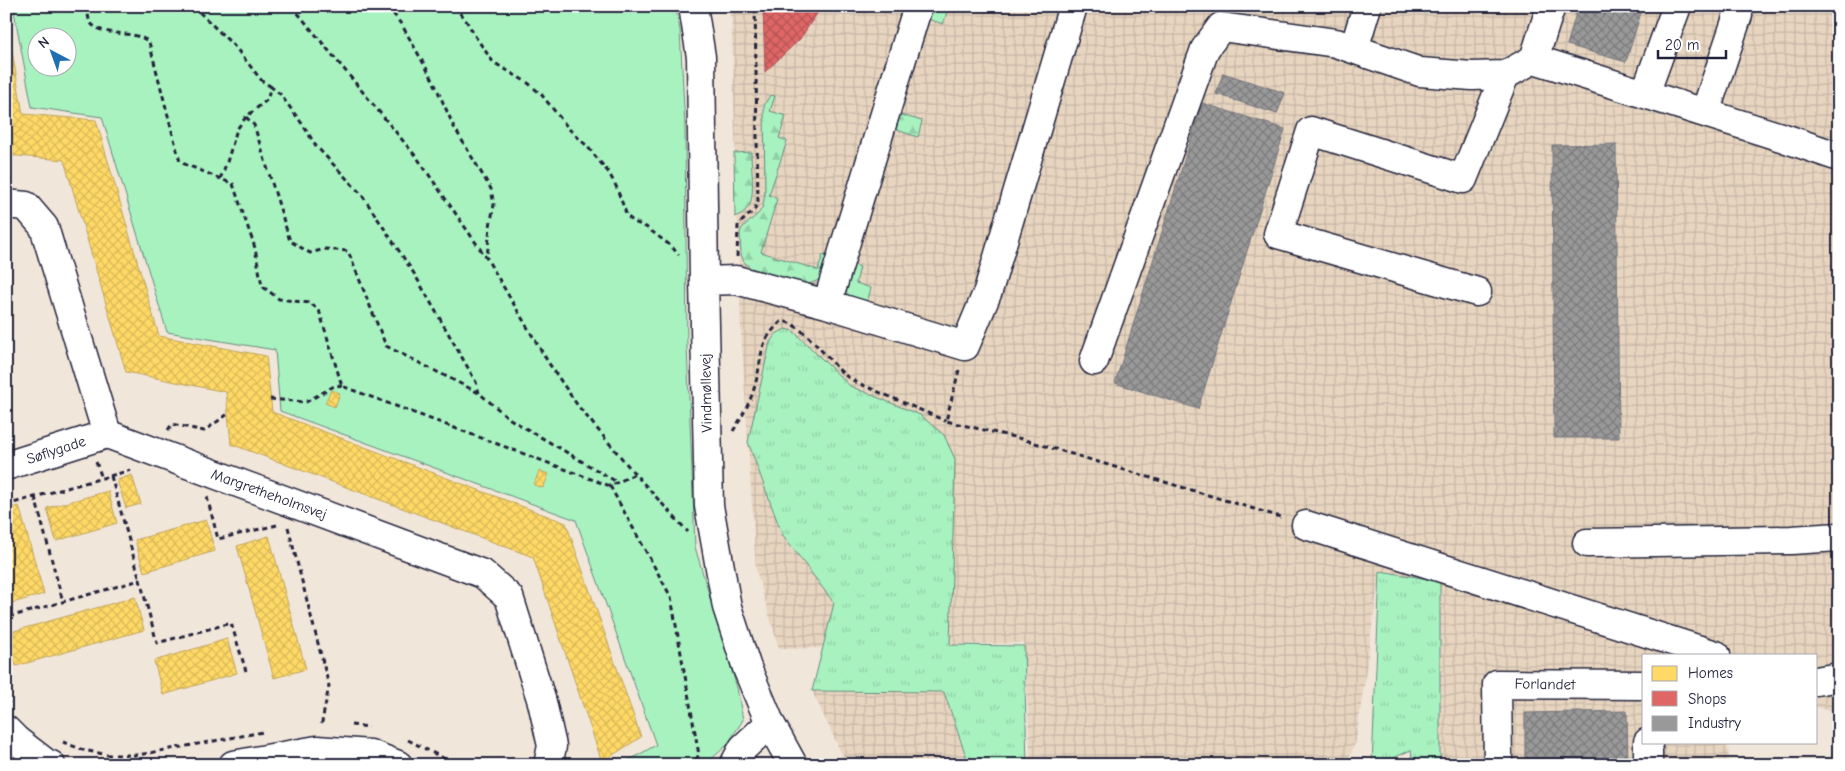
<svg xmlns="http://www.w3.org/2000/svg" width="1845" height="771" viewBox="0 0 1845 771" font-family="'Comic Neue',sans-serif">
  <defs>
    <pattern id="industrial-grid" width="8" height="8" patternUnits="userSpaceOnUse" patternTransform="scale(1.25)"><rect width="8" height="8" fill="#e7d5c0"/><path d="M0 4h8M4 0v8" fill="none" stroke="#c6b7a6"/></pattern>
    <pattern id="grass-tufts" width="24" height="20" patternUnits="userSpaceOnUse" patternTransform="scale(1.25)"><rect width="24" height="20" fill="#a8f2c0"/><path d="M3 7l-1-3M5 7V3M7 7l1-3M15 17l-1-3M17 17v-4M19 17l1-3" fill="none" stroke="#90cfa6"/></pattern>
    <pattern id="forest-firs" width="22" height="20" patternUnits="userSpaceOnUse" patternTransform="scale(1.25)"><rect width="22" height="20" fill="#a8f2c0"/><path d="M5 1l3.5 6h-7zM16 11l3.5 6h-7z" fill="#90cfa6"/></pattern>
    <pattern id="homes-cross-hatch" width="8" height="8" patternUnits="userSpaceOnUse" patternTransform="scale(1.25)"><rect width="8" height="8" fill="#ffd966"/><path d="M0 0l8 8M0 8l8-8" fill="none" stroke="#daba59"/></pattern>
    <pattern id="shops-cross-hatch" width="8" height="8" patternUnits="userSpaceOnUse" patternTransform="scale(1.25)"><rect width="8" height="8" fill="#e06666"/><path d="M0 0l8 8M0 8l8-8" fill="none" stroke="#b55455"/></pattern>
    <pattern id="industry-cross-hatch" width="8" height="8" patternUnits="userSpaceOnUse" patternTransform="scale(1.25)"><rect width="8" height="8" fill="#999"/><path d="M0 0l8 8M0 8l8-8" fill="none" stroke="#7c7c7e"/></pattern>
  </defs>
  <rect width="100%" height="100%" fill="#f1e6da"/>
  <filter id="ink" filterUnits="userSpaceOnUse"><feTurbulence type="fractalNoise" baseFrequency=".02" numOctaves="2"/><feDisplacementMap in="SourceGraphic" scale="10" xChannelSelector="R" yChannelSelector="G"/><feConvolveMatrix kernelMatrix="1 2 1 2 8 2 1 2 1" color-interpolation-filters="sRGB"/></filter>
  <g filter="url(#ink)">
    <path fill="url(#industrial-grid)" d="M731 6H1839V638L1836 712 1816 707V655H1644V742H1728L1729 765H1440V581L1380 571 1356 741 1346 765H1031L1024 643 779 649 756 570 741 330Z
      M812 691 944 692 969 765H847Z"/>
    <path fill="url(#grass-tufts)" stroke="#658a7e" d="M785 329 793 331 850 386 920 415 944 435 955 459 950 645 1024 646 1027 765H969L944 692 812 691 834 603 782 534 748 442 770 342 776 334Z
      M1380 571 1440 581V765H1413L1411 750 1378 765H1372Z"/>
    <path fill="url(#forest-firs)" stroke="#658a7e" d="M932 6H949L943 24 928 19Z
      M770 95 775 96 770 111 786 116 779 138 787 141 769 195 777 199 761 252 818 270 823 255 831 257C824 272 824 281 807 284L751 268 744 262 741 254 740 233 742 228 759 213 763 206 765 192 764 106Z
      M898 114 922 121 918 137 894 129Z
      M751 152C751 166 755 191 750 204 747 211 741 214 735 217L734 153Z
      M852 264 860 267 856 283 871 288 867 303C837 294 845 290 852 264Z"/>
    <path fill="#a8f2c0" stroke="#658a7e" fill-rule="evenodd" d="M13 6H675L680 30 685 127 687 346 695 547 737 688 743 720 727 745 705 765H621L656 745 576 520 280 411 275 350 167 332 102 117 32 107ZM38 38H68V68H38Z"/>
    <path fill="url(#homes-cross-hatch)" stroke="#bda259" d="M6 17 23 114 96 120 159 336 266 356 272 412 566 523 641 737 602 762 533 557 231 444 226 392 126 372 64 160 6 155Z
      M331 390 340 393 335 407 325 403Z
      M539 471 549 474 543 488 534 485Z
      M132 475 141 504 126 508 117 480Z
      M108 491 117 523 56 541 47 508Z
      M19 506 44 594 12 603 6 584V509Z
      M206 520 215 551 144 572 135 540Z
      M269 536 306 669 274 678 237 546Z
      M135 597 144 630 16 666 7 633Z
      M227 639 237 673 163 695 154 661Z"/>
    <path fill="url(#shops-cross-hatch)" stroke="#a75259" d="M763 6H822L800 39 765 72Z"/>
    <path fill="url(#industry-cross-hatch)" stroke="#75757d" d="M1578 6H1643L1626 62 1567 45Z
      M1223 73 1285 93 1277 114 1216 94Z
      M1202 103 1285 129 1198 409 1115 383Z
      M1616 144 1619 438H1554L1552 145Z
      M1627 711 1628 765H1525V713Z"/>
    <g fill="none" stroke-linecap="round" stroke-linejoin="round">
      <g stroke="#22223b" stroke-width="31">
        <path id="minor" d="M693 6 701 57 704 281 709 506 727 607 747 668 770 723 793 765
          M1354 49 1367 6
          M1534 59 1551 6
          M1645 94 1677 6
          M1705 113 1738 15 1736 6
          M6 204 26 206 44 227 107 434
          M704 281 736 280 827 304 965 346 988 291 1073 6
          M1477 292 1278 234 1311 131 1463 179 1505 75
          M827 304 918 6
          M1094 361 1205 49 1221 27 1336 43 1420 72 1472 76 1505 75 1534 59 1784 138 1839 157
          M107 434 483 574 509 597 542 702 552 746 548 765
          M6 466 107 434
          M1306 525 1716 655
          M1587 543 1791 540 1839 537
          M1816 681 1839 677
          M6 730 16 740 46 763 51 765
          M1648 742V765
          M233 765 317 750 370 754 398 765
          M734 765 743 748 770 723
          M1498 765 1497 684 1644 685"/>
      </g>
      <path stroke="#22223b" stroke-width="3" stroke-dasharray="5 4" stroke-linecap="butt" d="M86 6C88 11 88 18 90 22 101 38 134 29 149 42L180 162 233 184 255 248 262 286 279 299 310 303 319 310 342 386 610 486 635 474
        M193 6 236 48 262 81 270 86 268 99 246 117 254 125 290 241 310 253 325 249 348 251 386 346 479 393 510 419 617 482
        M292 6 418 159 487 259 548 362 578 406 635 474 688 532
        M388 6 403 27 433 80 454 127 491 189 494 205 490 226 487 258
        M454 6 467 22 475 36 493 62 528 83 541 94 569 129 587 146 609 173 616 186 627 216 634 222 646 227 671 246 679 255
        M270 86 280 94 303 125 316 146 362 195 415 275 476 382 479 393
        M220 179 227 162 237 129 246 117
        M737 257 738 225 755 209 758 201 755 6
        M959 370 946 421 1022 439 1284 518
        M270 399 306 402 336 385 342 386
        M168 430 172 424 204 431 228 414
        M733 431C742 417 751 401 755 385 764 355 756 344 782 321 803 323 828 361 845 375 849 378 854 381 858 383L946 421
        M96 462 102 478
        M111 476 140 580
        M610 486 671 597 699 755 692 765
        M35 497 63 602
        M207 497 218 539 277 525
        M6 505 131 470
        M288 527 329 686 321 727
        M9 617 140 580 157 643 231 623 246 671
        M6 700 11 705
        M351 725 369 727
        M408 740 445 759 451 765
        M63 742 83 750 109 755H138L263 732"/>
      <use href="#minor" stroke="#fff" stroke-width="28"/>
    </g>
  </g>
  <g text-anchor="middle" stroke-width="5" stroke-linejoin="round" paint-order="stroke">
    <g font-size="15" fill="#22223b" stroke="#fff">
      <text transform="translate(706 393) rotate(-91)" y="5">Vindmøllevej</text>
      <text transform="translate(56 450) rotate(-18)" y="5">Søflygade</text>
      <text transform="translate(269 494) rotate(20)" y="5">Margretheholmsvej</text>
      <text transform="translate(1545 684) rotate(1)" y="5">Forlandet</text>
    </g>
  </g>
  <rect width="1845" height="771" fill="none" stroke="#fff" stroke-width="25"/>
  <rect x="12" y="12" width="1820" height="746" fill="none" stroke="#22223b" stroke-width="2" filter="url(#ink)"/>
  <rect x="1642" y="654" width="175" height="90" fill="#ffffff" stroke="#a7a7b1"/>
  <rect x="1652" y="666" width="25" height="15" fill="#ffd966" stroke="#a7a7b1"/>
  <text x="1688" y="678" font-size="15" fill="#22223b">Homes</text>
  <rect x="1652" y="691" width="25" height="15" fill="#e06666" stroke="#a7a7b1"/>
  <text x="1688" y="704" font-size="15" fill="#22223b">Shops</text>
  <rect x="1652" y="716" width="25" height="15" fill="#999999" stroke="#a7a7b1"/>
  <text x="1688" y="728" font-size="15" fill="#22223b">Industry</text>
  <g transform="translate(52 52) rotate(319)"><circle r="24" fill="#ffffff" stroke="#a7a7b1"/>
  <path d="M0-4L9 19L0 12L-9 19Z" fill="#1f6fb2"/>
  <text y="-8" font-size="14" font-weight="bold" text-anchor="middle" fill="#22223b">N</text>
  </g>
  <path d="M1658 50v8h68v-8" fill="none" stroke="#22223b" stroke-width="2.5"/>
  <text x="1665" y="50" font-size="15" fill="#22223b" stroke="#ffffff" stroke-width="4" paint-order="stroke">20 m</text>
</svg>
